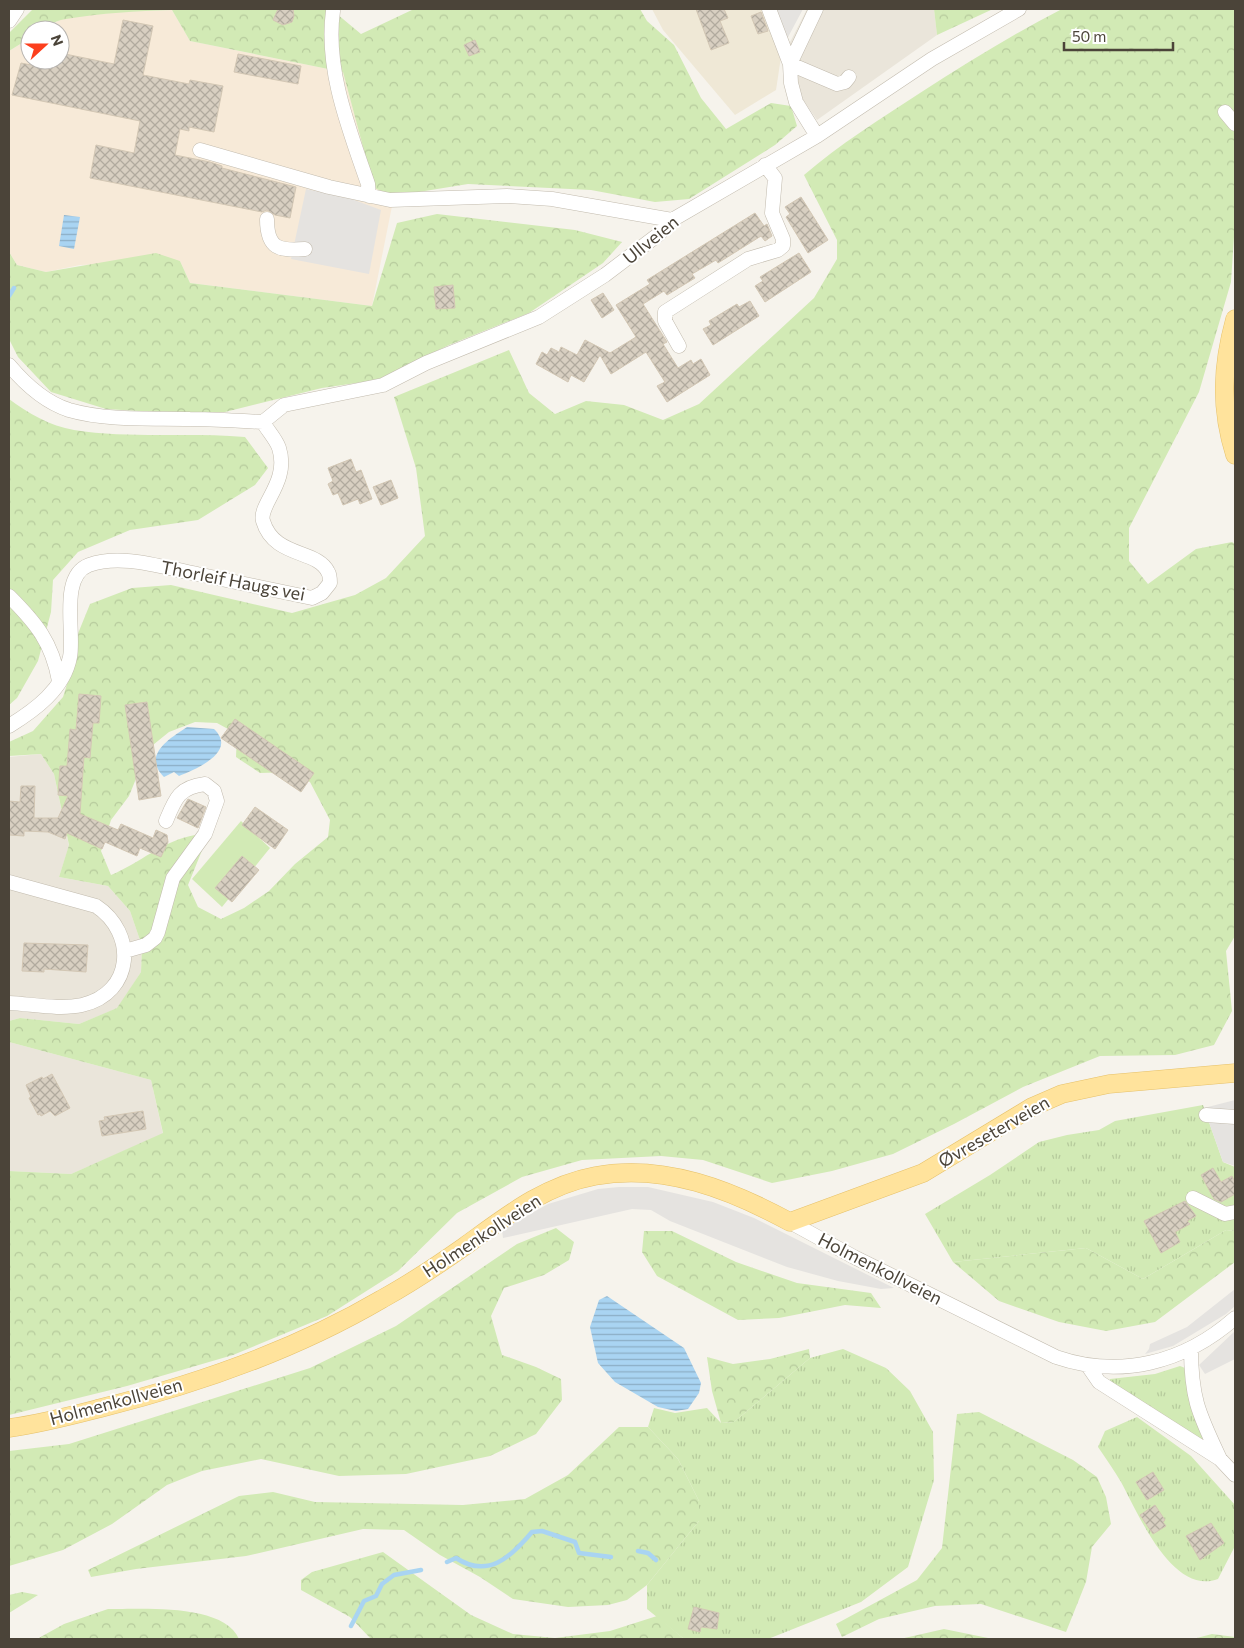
<svg xmlns="http://www.w3.org/2000/svg" width="1244" height="1648" viewBox="0 0 1244 1648" font-family="Commissioner,sans-serif">
  <defs>
    <pattern id="grass-tufts" width="24" height="20" patternUnits="userSpaceOnUse" patternTransform="scale(1.25)"><rect width="24" height="20" fill="#d2eab5"/><path d="M3 7l-1-3M5 7V3M7 7l1-3M15 17l-1-3M17 17v-4M19 17l1-3" fill="none" stroke="#b6ca9c"/></pattern>
    <pattern id="forest-crowns" width="20" height="18" patternUnits="userSpaceOnUse" patternTransform="scale(1.25)"><rect width="20" height="18" fill="#d2eab5"/><path d="M2 6a3 3 0 1 1 6 0M12 15a3 3 0 1 1 6 0" fill="none" stroke="#b6ca9c"/></pattern>
    <pattern id="water-rules" width="6" height="5" patternUnits="userSpaceOnUse" patternTransform="scale(1.25)"><rect width="6" height="5" fill="#a9d4f2"/><path d="M0 2.5h6" fill="none" stroke="#8caec5"/></pattern>
    <pattern id="building-cross-hatch" width="8" height="8" patternUnits="userSpaceOnUse" patternTransform="scale(1.25)"><rect width="8" height="8" fill="#d8cfc1"/><path d="M0 0l8 8M0 8l8-8" fill="none" stroke="#b1aa9e"/></pattern>
  </defs>
  <rect width="100%" height="100%" fill="#f6f3ec"/>
  <path fill="#eae5da" d="M807 9H934L937 35 817 120 802 98 783 56Z
    M41 754 54 774 69 846 59 877 108 886 130 911 142 946 141 972 118 1008 79 1024 20 1018 9 1021V757Z
    M9 1042 151 1080 163 1134 71 1174 9 1171Z"/>
  <path fill="#f7ead8" d="M172 10 190 41 343 72 374 187 394 196 372 306 190 283 180 261 80 265 46 272 17 265 9 252V51L30 38V60H60V30H44L61 19 105 12Z"/>
  <path fill="#efe8d6" d="M652 9H762L781 57 776 90 735 115 663 30Z"/>
  <path fill="url(#grass-tufts)" d="M1203 1105 1223 1162 1235 1167V1231L1226 1230 1143 1279 1086 1248 953 1262 925 1214 990 1175 1039 1142 1067 1135 1099 1130 1115 1121Z
    M843 1349 886 1368 910 1391 933 1432 934 1480 908 1567 861 1602 768 1639H684L647 1609V1585L699 1521V1501L678 1459 648 1427 654 1408 675 1413 707 1408 721 1423 734 1422 810 1358Z
    M1180 1366 1185 1368 1205 1437 1204 1444 1109 1382 1110 1379 1155 1374Z
    M1137 1417 1191 1456 1235 1505V1546L1218 1579C1172 1596 1138 1513 1121 1482 1114 1470 1106 1459 1098 1447L1105 1431Z"/>
  <path fill="url(#forest-crowns)" fill-rule="evenodd" d="M33 9H331L361 34 414 9H640L647 21 674 45 701 98 726 129 771 103 791 106 797 126 775 145 689 199 655 202 591 190 468 184 394 196 374 188 343 72 190 41 172 10C136 11 102 13 66 19 51 21 49 30 30 30V38L9 51V33Z
    M934 9H993L937 35Z
    M1062 9H1235V222L1231 282 1199 392 1129 528V561L1148 584 1196 549 1232 542 1235 544V936L1226 951 1232 1011 1214 1045 1175 1055 1100 1056 1023 1087 954 1124 893 1154 832 1171 772 1183 703 1160 661 1156 582 1160 522 1177 457 1213 398 1271 327 1316 233 1355 127 1386 9 1415V1171L71 1174 163 1133 151 1080 9 1042V1021L20 1018 79 1024 117 1008 141 972 142 946 130 911 108 886 59 877 69 845 54 774 41 754 9 756V742L33 731 63 697 74 662 77 636 90 604 132 588 171 585 292 613 355 595 386 578 425 536 416 468 394 397 509 350 529 393 555 414 586 401 624 405 663 420 699 404 814 298 837 259V240L804 175C840 144 880 119 920 93 967 63 1013 34 1062 9ZM195 722 217 723 237 734 236 757 260 773 293 772 310 782 330 820 328 837 295 864 269 891 244 908 221 919 198 907 188 885 205 843 195 835C164 840 140 863 111 875L101 851 111 820 129 796 148 749 169 732Z
    M437 214 575 230 622 242 603 263 529 313 449 345 377 380 322 388 225 412 172 413 106 409 51 392 18 357 9 339V252L17 265 46 272 156 253 180 261 190 283 372 306 397 223Z
    M9 399C28 413 50 426 74 430 130 439 188 432 245 437L268 468 255 485 198 520 130 530 78 552 53 580 51 612 38 661 17 698 9 705Z
    M556 1228 574 1242 569 1260 544 1275 504 1288 491 1316 502 1355 536 1367 561 1379 562 1400 536 1434 490 1456 406 1474 339 1476 261 1459 202 1471 167 1485 112 1524 63 1550 9 1566V1451L69 1444 310 1368 396 1326 517 1244Z
    M1226 1230 1235 1231V1262L1155 1322 1106 1331 1059 1322 999 1301 953 1262 1086 1248 1143 1279Z
    M644 1231H672L736 1262 797 1283 871 1293 881 1308 845 1305 779 1318 738 1320 657 1276 642 1252Z
    M809 1349 810 1358 734 1422 721 1423 712 1391 707 1357 733 1364 770 1359Z
    M979 1412 1073 1460 1097 1477 1106 1497 1111 1524 1092 1547 1086 1582 1066 1632 981 1604 935 1606 879 1619 842 1637 836 1624 917 1580 942 1548 957 1414Z
    M619 1427H648L678 1459 699 1501V1521L647 1585 627 1600 608 1605 568 1607 513 1599 480 1577 440 1555 404 1530 363 1529 246 1556 136 1569 91 1577 88 1570 239 1496 273 1492 315 1502 463 1505 525 1499 568 1475Z
    M383 1552 471 1615 513 1634 555 1638 610 1631 657 1616 684 1639H371L350 1617 301 1590V1580L312 1572Z
    M22 1592 38 1595 9 1613V1595Z
    M108 1609C142 1609 224 1603 239 1639H37L64 1624Z
    M944 1629 993 1639H900Z
    M1212 1634 1235 1637V1639H1193Z"/>
  <path fill="#d2eab5" d="M241 821 270 848 222 907 192 879Z"/>
  <path fill="#e5e3e0" d="M776 9H803L787 39Z
    M306 189 349 198 381 210 369 274 291 259Z
    M1235 1100V1166L1223 1162 1204 1108Z
    M619 1187H648L713 1202 754 1218 894 1288 881 1289 838 1281 787 1267 670 1221 651 1210 632 1209 503 1238 502 1230 548 1204 598 1189Z
    M1235 1289V1306L1226 1314 1173 1346 1145 1354 1149 1349 1150 1344 1187 1327Z
    M1235 1331V1359L1205 1374 1199 1365Z"/>
  <path fill="url(#water-rules)" d="M64 215 80 217 74 249 59 246Z
    M187 727 214 729C238 752 196 769 179 776L174 772 164 777C142 755 169 739 187 727Z
    M607 1296 684 1348 701 1383 699 1393 688 1409 676 1411 658 1407 615 1382 598 1363 590 1327 599 1300Z"/>
  <g fill="none" stroke-linecap="round" stroke-linejoin="round">
    <path stroke="#a9d4f2" stroke-width="4.5" d="M9 296 14 288
      M638 1551 648 1553 656 1560
      M447 1562 456 1558C488 1579 511 1557 532 1532L542 1531 575 1542 579 1553 611 1557
      M351 1626 364 1601 376 1596 382 1584 394 1575 421 1570"/>
  </g>
  <path fill="url(#building-cross-hatch)" stroke="#d3c7b4" d="M278 9H293L294 16 292 22 283 25 273 20Z
    M696 9H724L728 18 720 21 729 43 711 50Z
    M761 12 768 31 758 34 751 16Z
    M123 20 153 26 143 75 189 84 190 80 223 86 214 132 189 127V131L180 129 175 155 210 162 222 166V168L296 187 290 218 275 215 267 210 262 212 90 178 96 145 134 153 140 121 12 95 21 63 42 67 44 60H60V54H65L114 64Z
    M475 40 480 52 469 56 464 45Z
    M238 54 301 66 298 84 234 72Z
    M801 197 828 240 808 253 786 217 790 214 785 207Z
    M755 213 764 226 767 224 772 236 765 241 761 236 718 263 716 260 692 274 695 278 667 295 664 291 643 304 667 342 663 344 678 368 691 360 693 364 701 359 710 375 667 402 657 386 665 382 646 352 611 374 600 355 584 382 571 375 568 382 536 364 542 352 547 355 551 348 559 352 561 347 577 355 585 340 610 353 636 337 616 305 650 284 647 280Z
    M799 253 811 272 765 302 755 286 763 281 760 277Z
    M453 285 455 308 436 309 434 287Z
    M603 293 614 310 602 318 591 300Z
    M750 301 759 316 713 345 703 329 711 325 709 321 737 304 739 307Z
    M351 459 356 472 361 470 372 499 360 504 358 499 343 505 338 493 333 495 328 484 333 481 328 468Z
    M391 480 398 498 381 505 373 487Z
    M79 694 101 696 99 723H93L90 758 84 757 80 814 118 830 121 824 153 838 156 830 167 835 168 842 161 857 140 848 137 856 105 842 102 849 67 833 65 839 48 832 24 831V836L9 835V801L20 802 21 786H35L34 818H58L68 796 58 795 60 766H67L70 729 76 730Z
    M147 702 161 796 139 800 125 705Z
    M235 719 314 773 301 792 221 738Z
    M188 799 206 807 198 828 177 818Z
    M255 807 288 830 275 849 242 825Z
    M242 856 259 870 232 902 215 888Z
    M24 943 88 945 86 972 44 969V972L22 971Z
    M52 1074 70 1108 55 1116 50 1111 41 1116 40 1114 38 1115 29 1098 31 1097 26 1085 42 1077 43 1079Z
    M143 1111 146 1129 102 1136 99 1121 105 1120 104 1117Z
    M1213 1168 1221 1182 1232 1176 1235 1182V1194L1221 1202 1214 1199 1201 1175Z
    M1185 1201 1196 1216 1187 1221 1190 1224 1175 1232 1180 1242 1161 1253 1144 1221Z
    M1153 1472 1164 1490 1147 1500 1136 1482Z
    M1155 1505 1165 1520 1163 1522 1166 1526 1153 1534 1140 1515Z
    M1211 1523 1224 1543 1200 1560 1186 1536Z
    M694 1607 719 1613 717 1629 701 1627 700 1632 688 1629Z"/>
  <g fill="none" stroke-linecap="round" stroke-linejoin="round">
    <g stroke="#c2bbae" stroke-width="15">
      <path id="minor" d="M769 9 790 64 791 83 796 102 817 136
        M333 11C325 69 349 129 368 184L369 196
        M9 21 17 9
        M790 64 837 84 845 82 849 77
        M790 64 816 9
        M1225 112 1235 124
        M200 150 329 187 390 200 507 196 552 199 672 220
        M267 219C267 249 279 251 305 249
        M679 346 665 321V312L748 259 778 250 783 246V239L772 213 775 178 765 165
        M9 365C25 384 44 402 69 410 107 421 151 418 190 419 215 419 239 421 263 422 267 430 276 439 279 448 290 482 258 505 263 521 274 558 317 549 328 572 330 575 330 580 330 583L322 593 312 598C274 590 235 582 197 574 164 568 122 553 89 565 59 576 75 633 70 657 64 689 35 710 9 726
        M263 422 284 405 383 385 426 363 539 317 605 275 659 234 672 220 817 136 932 59 1019 9
        M9 596C36 623 52 642 59 681
        M9 882 96 906C137 933 134 993 82 1005 59 1010 32 1004 9 1003
        M125 951 146 945 155 938 158 932 173 878 205 834 217 801 214 791 205 784C179 787 175 799 166 821
        M1206 1115 1235 1117
        M1193 1198 1225 1214 1235 1212
        M790 1222 854 1257 1056 1357C1120 1379 1184 1363 1235 1318
        M1191 1348C1191 1399 1199 1414 1220 1459
        M1088 1366 1099 1382 1220 1459 1235 1475"/>
    </g>
    <g stroke="#e6c16a" stroke-width="19">
      <path id="major" d="M1235 319C1222 366 1220 408 1235 455
        M9 1428C40 1424 70 1416 101 1408 198 1384 295 1350 382 1299 411 1283 438 1265 465 1246 505 1217 545 1185 595 1176 664 1163 731 1190 790 1222L923 1173 1032 1107 1062 1094 1109 1084 1235 1073"/>
    </g>
    <use href="#minor" stroke="#fff" stroke-width="14"/>
    <use href="#major" stroke="#ffe39c" stroke-width="18"/>
  </g>
  <g text-anchor="middle" stroke-width="4" stroke-linejoin="round" paint-order="stroke">
    <g font-size="18" fill="#4b4439" stroke="#fff">
      <text transform="translate(651 240) rotate(-39)" y="6">Ullveien</text>
      <text transform="translate(233 581) rotate(11)" y="6">Thorleif Haugs vei</text>
      <text transform="translate(994 1132) rotate(-30)" y="6">Øvreseterveien</text>
      <text transform="translate(482 1236) rotate(-33)" y="6">Holmenkollveien</text>
      <text transform="translate(880 1269) rotate(27)" y="6">Holmenkollveien</text>
      <text transform="translate(116 1402) rotate(-15)" y="6">Holmenkollveien</text>
    </g>
  </g>
  <rect width="1244" height="1648" fill="none" stroke="#4b4439" stroke-width="20"/>
  <g transform="translate(45 45) rotate(69)"><circle r="24" fill="#ffffff" stroke="#b7b4b0"/>
  <path d="M0-4L9 19L0 12L-9 19Z" fill="#fc3f1d"/>
  <text y="-8" font-size="14" font-weight="bold" text-anchor="middle" fill="#4b4439">N</text>
  </g>
  <path d="M1064 42v8h109v-8" fill="none" stroke="#4b4439" stroke-width="2.5"/>
  <text x="1072" y="42" font-size="15" fill="#4b4439" stroke="#ffffff" stroke-width="4" paint-order="stroke">50 m</text>
</svg>
